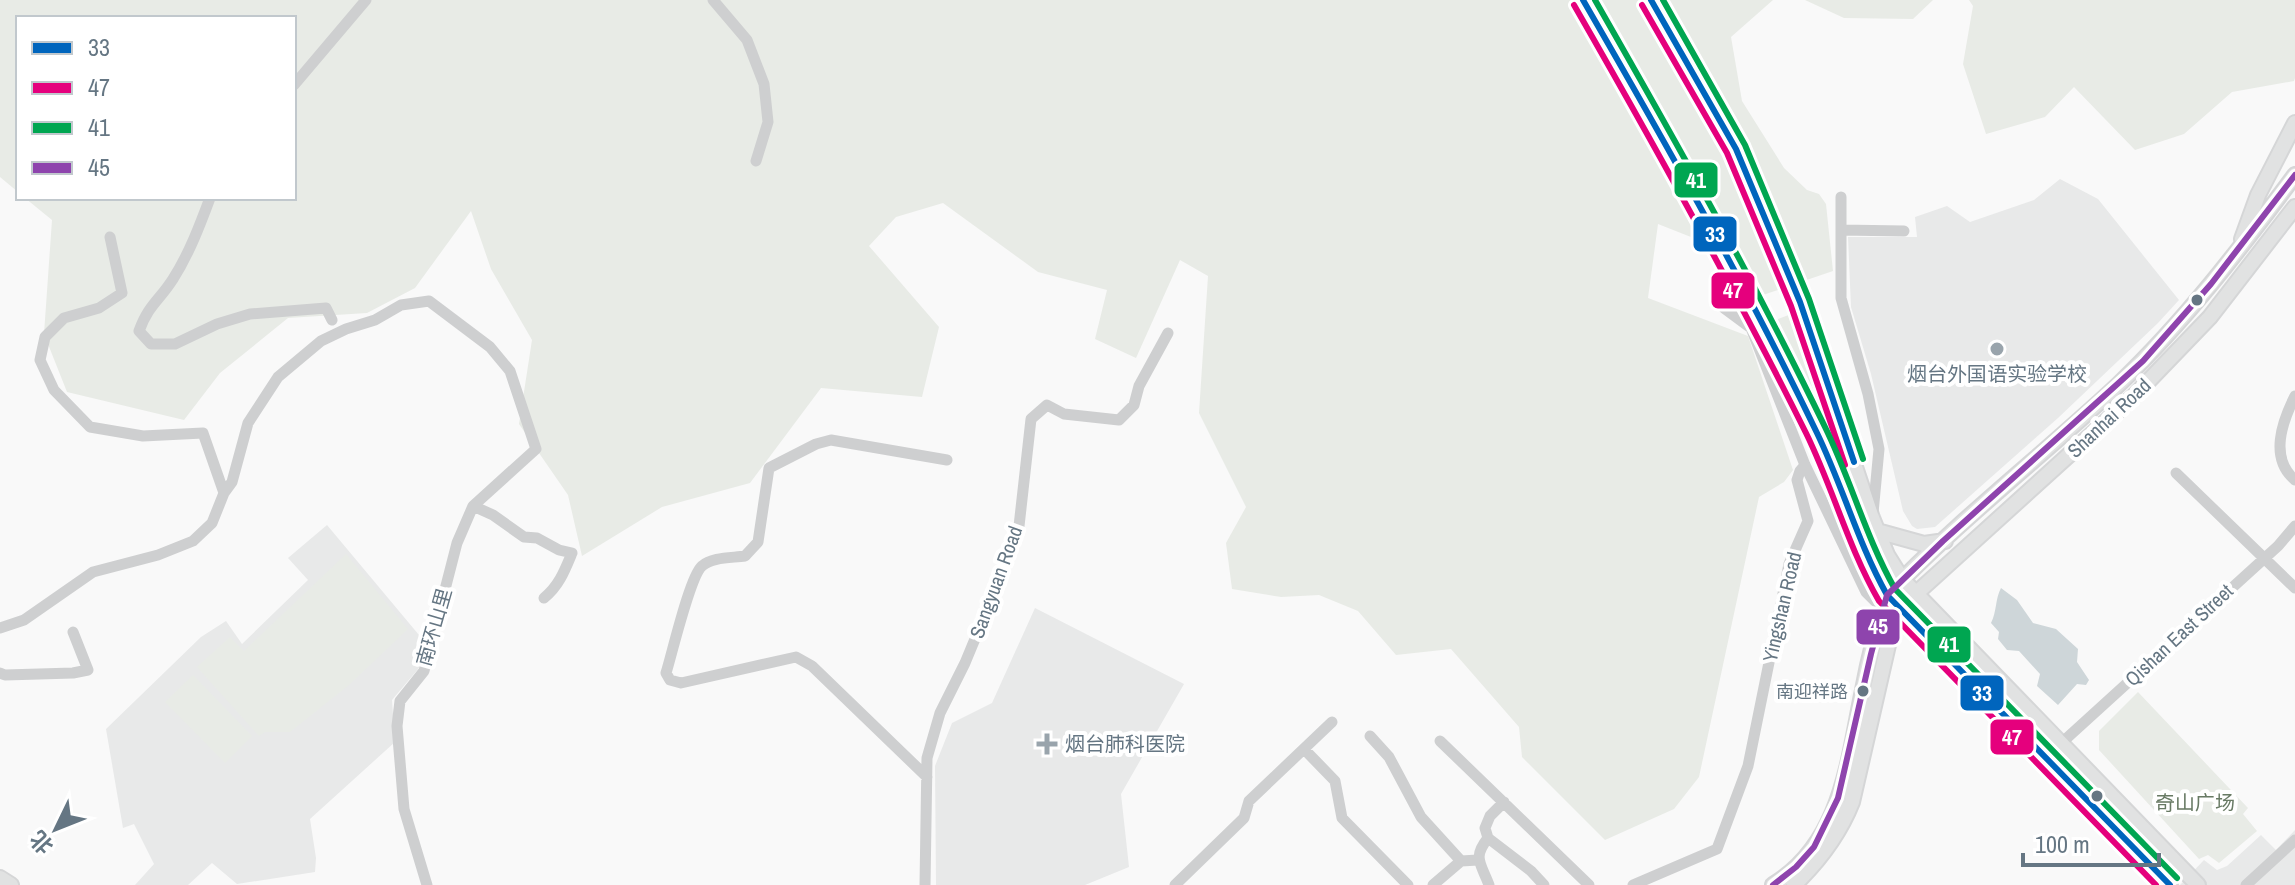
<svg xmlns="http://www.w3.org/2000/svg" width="2295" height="885" viewBox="0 0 2295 885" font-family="'Archivo Narrow','Noto Sans SC',sans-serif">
  <rect width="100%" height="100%" fill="#f9f9f9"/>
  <path fill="#e8e9e9" d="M2060 179 2098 199 2179 300 2158 323 2058 418 1935 527 1917 529 1912 526 1903 511 1871 374 1851 307 1848 237H1917L1915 217 1947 206 1970 222 2034 200Z
    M327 525 424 641 419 668 392 700 395 742 310 819 316 858 315 872 237 884 212 863 188 885H135L154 864 134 824 123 828 106 729 201 637 226 621 242 644 308 580 288 558Z
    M1035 608 1184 684 1121 794 1129 867 1085 885H936L935 766 952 723 992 703Z
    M2295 830V885H2180L2204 860 2217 870 2227 866 2261 835 2276 850Z"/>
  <path fill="#e8ebe6" d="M0 0H1773L1731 37 1742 101 1784 168 1807 190 1819 194 1826 204 1833 271 1757 297 1734 254 1658 224 1648 298 1748 336 1793 470 1784 482 1759 497 1699 777 1674 809 1605 840 1522 757 1519 727 1451 649 1396 655 1358 611 1319 595 1281 597 1232 589 1226 543 1246 507 1199 413 1208 276 1180 260 1136 358 1095 339 1107 290 1038 272 943 203 896 217 869 246 939 327 922 397 821 388 750 483 662 507 582 556 568 495 519 424 532 340 491 269 471 211 415 288 367 313 288 318 220 373 184 420 67 392 44 334 52 220 25 198H294V18H18V192L0 177Z
    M1805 0H1933L1913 19 1844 18Z
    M1969 0H2295V78L2294 81 2232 92 2184 134 2135 150 2074 87 2045 117 1986 134 1963 64 1973 6Z
    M1794 313 1825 415 1822 419 1773 321Z
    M346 554 408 629 349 685 290 732H265L259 736 197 667 230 637 244 651Z
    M193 675 252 736 225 763 165 702Z
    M2138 692 2248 808 2243 814 2257 831 2219 863 2208 855 2199 859 2099 750V731Z"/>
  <path fill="#ced6d9" d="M2001 588 2017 600 2033 623 2056 629 2078 649 2077 662 2089 680 2086 685 2077 684 2058 705 2037 686 2040 674 2019 651 2007 650 1998 639 1999 632 1991 623C1997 611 1995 599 2001 588Z"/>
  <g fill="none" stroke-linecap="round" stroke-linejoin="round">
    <path stroke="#d4d8dc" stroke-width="14" stroke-dasharray="14 7" stroke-linecap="butt" d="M1583 0 1676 161 1759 318
      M1651 0 1736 149 1800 302"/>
    <g stroke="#d5d6d7" stroke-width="18">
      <path id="major" d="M2242 239 2258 195 2295 123
        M1800 302 1872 518 1887 555 1902 579 2198 885
        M1759 318 1826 451 1871 567 1887 595 2170 885
        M1877 531 1924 544 1945 541
        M0 878 11 885
        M1773 885C1842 843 1848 761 1863 690 1869 658 1877 626 1887 595 1959 520 2042 456 2118 385 2185 321 2240 249 2295 175
        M1794 885C1819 861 1839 835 1852 802L1888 645 1900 608 2134 396 2210 317 2295 207"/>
    </g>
    <path stroke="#cecfd0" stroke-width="11" d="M713 0 747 40 764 84 768 122 756 161
      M294 85 366 0
      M1841 197V298L1868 394 1879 449 1873 513
      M210 198C200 225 189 254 173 279 159 301 149 304 139 331L151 344H175L217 324 250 314 326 308 332 320
      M1841 230 1904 231
      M110 237 122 293 99 308 64 318 45 337 40 360 54 390 90 427 143 436 203 433 224 493
      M1724 308 1751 328 1805 465 1866 592 1875 601H1881L1887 595
      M2295 396C2282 422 2269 458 2295 480
      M2176 473 2295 588
      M473 506 493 515 524 537 537 538 559 550 572 553C565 570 559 586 544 598
      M0 628 24 620 93 572 158 555 193 541 212 523 224 493 232 482 248 423 278 377 321 341 346 329 375 320 401 305 429 301 490 347 510 371 536 449 473 506 457 543 424 671 400 701 397 726 404 809 427 885
      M0 673 5 675 73 673 88 670 73 632
      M1370 736 1389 757 1421 817 1461 861 1478 860
      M1440 741 1589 885
      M1304 749 1335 781 1342 818 1408 885
      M2046 757 2278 546 2295 526
      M927 777 812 666 796 657 681 683 670 680 666 673C672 654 690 576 702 566 712 557 732 558 745 556L758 542 769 468 816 444 831 440 947 460
      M1504 802 1490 816 1485 828 1488 838 1531 871 1544 885
      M1488 838C1472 858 1481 863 1489 885
      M925 885 927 758 940 713 965 663 1018 535 1031 419 1047 405 1064 414 1119 420 1134 405 1139 386 1168 333
      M1175 885 1244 818 1249 801 1332 722
      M1433 885 1461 861
      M1633 885 1717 849 1748 766 1789 564 1808 521 1797 480 1800 471 1805 465
      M2246 885 2295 840"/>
    <use href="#major" stroke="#e1e2e2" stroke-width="14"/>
    <g stroke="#fff" stroke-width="12">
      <path id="bus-1" d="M1583 0C1665 142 1746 285 1817 433 1843 487 1858 543 1887 595L2170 885
        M1651 0 1736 149 1800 302 1854 462"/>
    </g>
    <g stroke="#fff" stroke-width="12">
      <path id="bus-2" d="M1574 5C1655 146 1734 288 1806 433 1833 488 1848 547 1879 601L2156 885
        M1642 5 1727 153 1791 306 1845 465"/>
    </g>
    <g stroke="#fff" stroke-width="12">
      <path id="bus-3" d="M1595 0C1675 140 1755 282 1825 427 1851 480 1866 538 1895 589L2177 878
        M1663 0 1745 145 1809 299 1863 459"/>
    </g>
    <g stroke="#fff" stroke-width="12">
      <path id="bus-4" d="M1773 885 1796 867 1814 847 1838 798 1871 654 1887 595 1943 541 2143 361 2211 284 2295 175"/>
    </g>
    <use href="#bus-1" stroke="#0065bd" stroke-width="6"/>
    <use href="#bus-2" stroke="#e5007d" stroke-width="6"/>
    <use href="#bus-3" stroke="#00a651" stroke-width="6"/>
    <use href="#bus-4" stroke="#8e44ad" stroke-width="6"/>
  </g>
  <g fill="#657683" stroke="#fff" stroke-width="3">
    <circle cx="2197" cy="300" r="7"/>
    <circle cx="1863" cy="691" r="7"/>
    <circle cx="2097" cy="796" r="7"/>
  </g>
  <g fill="#99a4ac" stroke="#fff" stroke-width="3">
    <circle cx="1997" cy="349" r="8"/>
    <path d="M1043 732h8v8h8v8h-8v8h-8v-8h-8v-8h8z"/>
  </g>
  <g text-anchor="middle" stroke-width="8" stroke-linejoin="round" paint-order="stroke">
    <g font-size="18" fill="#657683" stroke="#fff" text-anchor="end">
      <text x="1848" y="698">南迎祥路</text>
    </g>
    <g font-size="20" fill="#657683" stroke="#fff">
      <text x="1997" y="381">烟台外国语实验学校</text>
      <text x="1065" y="751" text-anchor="start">烟台肺科医院</text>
    </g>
    <g font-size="20" fill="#657683" stroke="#fff">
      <text transform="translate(2109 418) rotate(-43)" y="7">Shanhai Road</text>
      <text transform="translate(996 582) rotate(-70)" y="7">Sangyuan Road</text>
      <text transform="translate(1782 607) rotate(-77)" y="7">Yingshan Road</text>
      <text transform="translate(434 627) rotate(-74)" y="7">南环山里</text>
      <text transform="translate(2179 635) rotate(-43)" y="7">Qishan East Street</text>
    </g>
    <g font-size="20" fill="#687a64" stroke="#fff">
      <text x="2195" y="810">奇山广场</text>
    </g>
  </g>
  <g stroke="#fff" stroke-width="3">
    <rect x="1673" y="161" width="46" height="38" rx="8" fill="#00a651"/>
    <rect x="1692" y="215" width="46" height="38" rx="8" fill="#0065bd"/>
    <rect x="1710" y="271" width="46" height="39" rx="8" fill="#e5007d"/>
    <rect x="1855" y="608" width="46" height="38" rx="8" fill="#8e44ad"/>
    <rect x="1926" y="625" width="46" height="39" rx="8" fill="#00a651"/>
    <rect x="1959" y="674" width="46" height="38" rx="8" fill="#0065bd"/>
    <rect x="1989" y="718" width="46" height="38" rx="8" fill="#e5007d"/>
  </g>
  <g font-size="22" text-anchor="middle" font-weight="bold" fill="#fff">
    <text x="1696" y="188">41</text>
    <text x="1715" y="242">33</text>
    <text x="1733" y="298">47</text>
    <text x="1878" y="634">45</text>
    <text x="1949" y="652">41</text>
    <text x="1982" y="701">33</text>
    <text x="2012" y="745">47</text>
  </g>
  <rect x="16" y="16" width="280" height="184" fill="#ffffff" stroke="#c1c8cd" stroke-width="2"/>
  <rect x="32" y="42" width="40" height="12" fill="#0065bd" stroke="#c1c8cd" stroke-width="2"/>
  <text x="88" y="56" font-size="24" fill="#657683">33</text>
  <rect x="32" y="82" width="40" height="12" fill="#e5007d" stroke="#c1c8cd" stroke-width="2"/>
  <text x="88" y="96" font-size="24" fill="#657683">47</text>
  <rect x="32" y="122" width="40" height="12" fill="#00a651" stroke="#c1c8cd" stroke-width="2"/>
  <text x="88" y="136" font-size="24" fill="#657683">41</text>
  <rect x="32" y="162" width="40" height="12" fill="#8e44ad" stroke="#c1c8cd" stroke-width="2"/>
  <text x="88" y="176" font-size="24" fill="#657683">45</text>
  <g transform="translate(56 829) rotate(227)" stroke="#ffffff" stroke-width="6" paint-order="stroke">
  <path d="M0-6L14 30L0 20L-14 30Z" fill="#657683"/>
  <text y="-12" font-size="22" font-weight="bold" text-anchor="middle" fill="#657683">北</text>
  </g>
  <path d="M2023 853v12h136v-12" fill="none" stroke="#657683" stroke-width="4"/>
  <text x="2035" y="853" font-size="24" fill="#657683" stroke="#ffffff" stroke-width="6" paint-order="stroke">100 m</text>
</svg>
